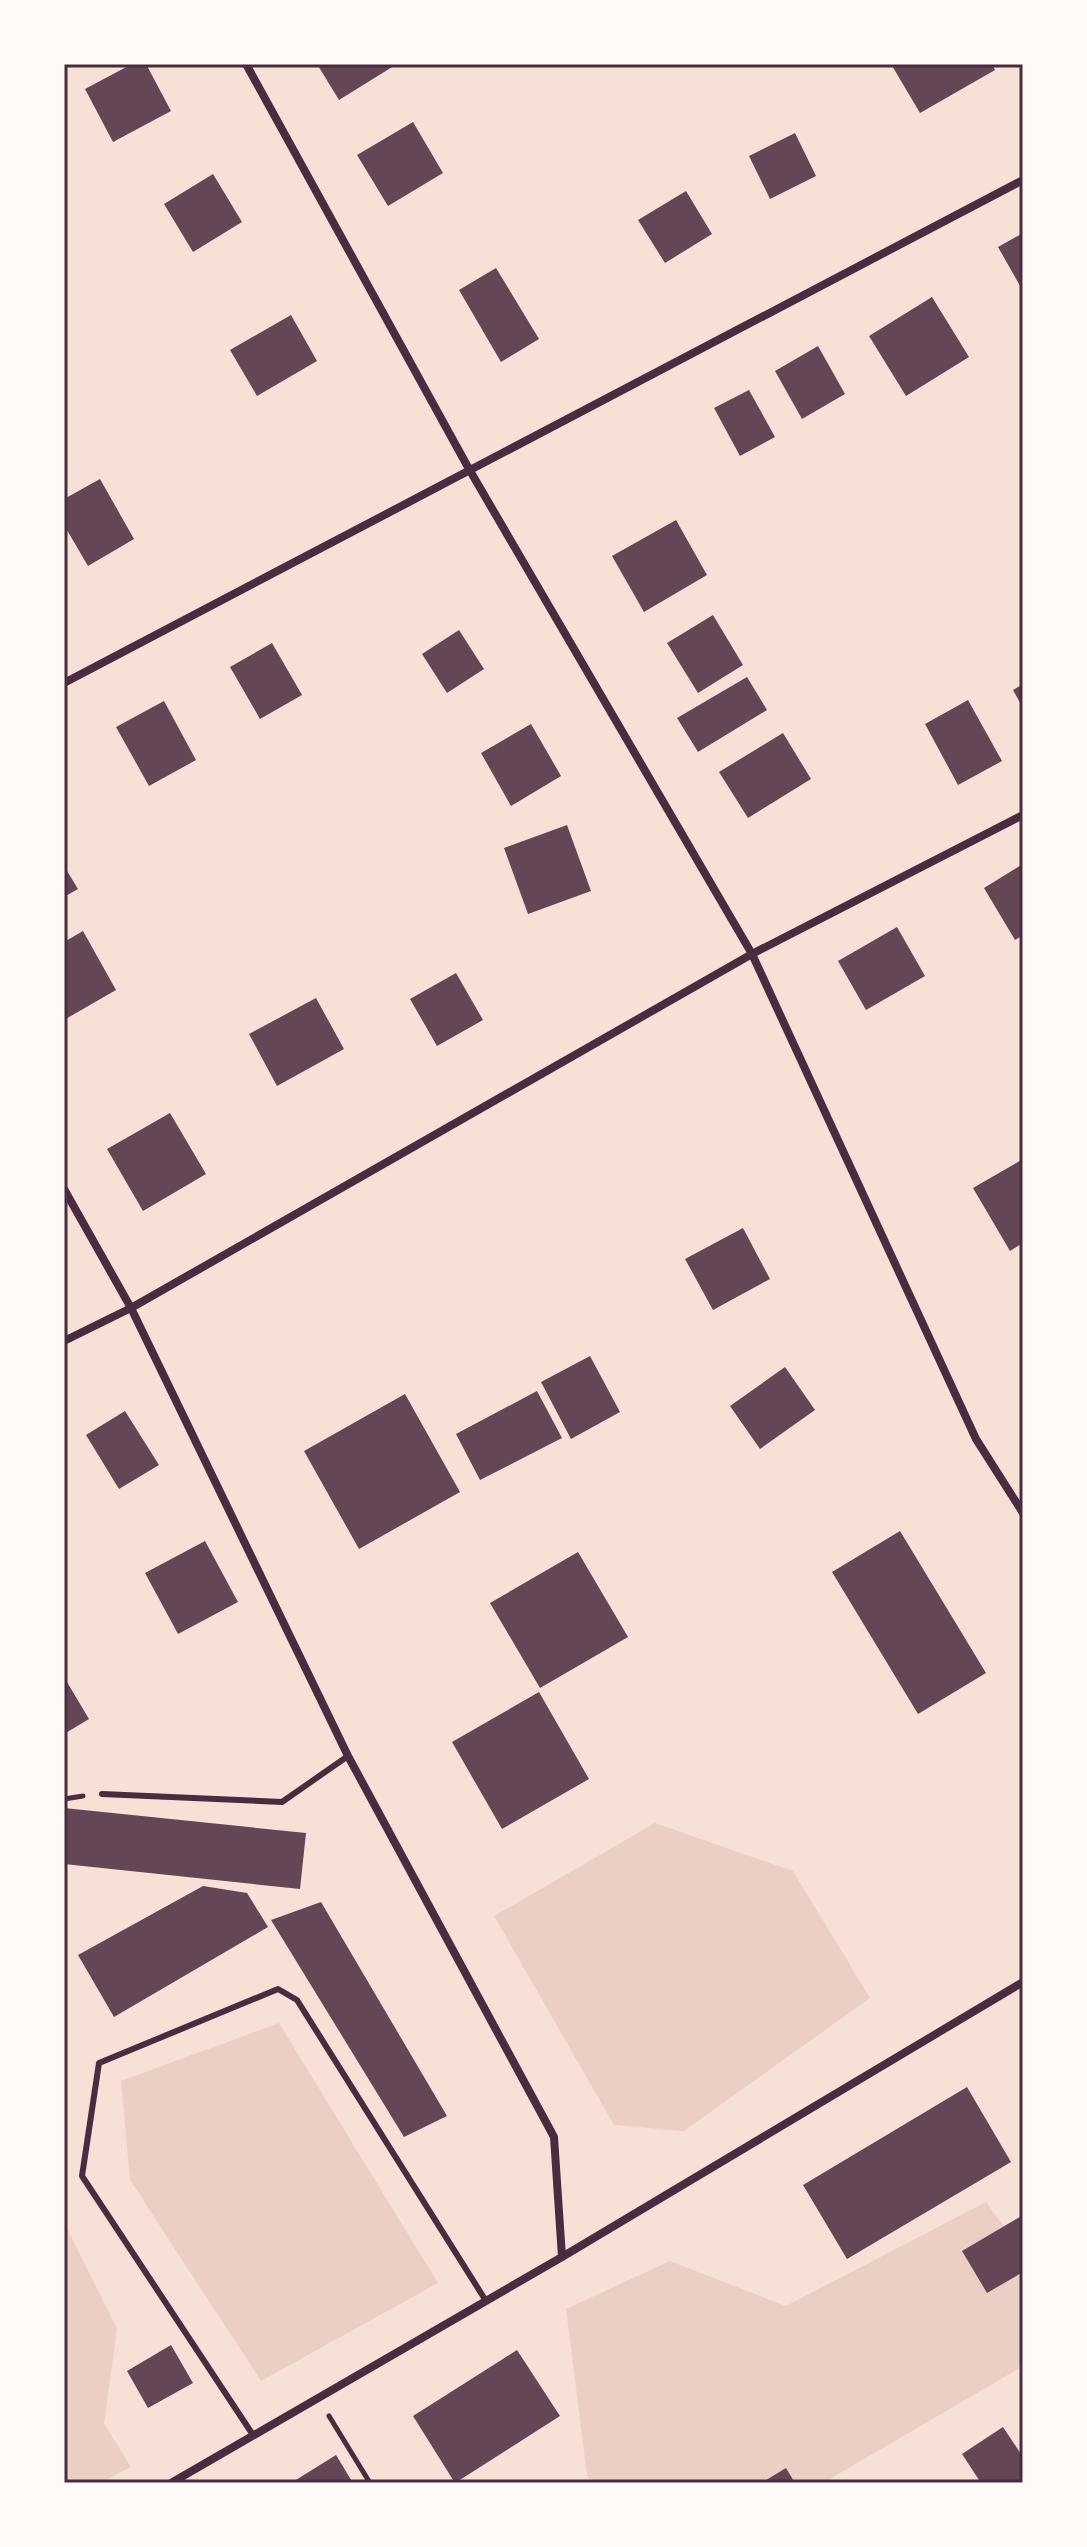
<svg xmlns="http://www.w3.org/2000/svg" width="1087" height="2547" viewBox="0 0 1087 2547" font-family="'IBM Plex Sans',sans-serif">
  <rect width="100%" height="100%" fill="#f7e1d7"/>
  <path fill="#ebcfc5" d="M655 1823 793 1871 870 1998 684 2131 614 2125 494 1916Z
    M279 2023 438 2283 261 2381 130 2180 121 2081Z
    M986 2202 1023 2253V2358L1018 2369 823 2483H591L587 2475 566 2309 670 2261 786 2306Z
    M64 2222 117 2329 104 2424 131 2467 100 2483H64Z"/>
  <path fill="#644757" d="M132 64H146L171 111 113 142 85 89Z
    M317 64H397L339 100Z
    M891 64H992L995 70 920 113Z
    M413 122 443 173 388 206 357 155Z
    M795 133 816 176 770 199 749 156Z
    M213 174 242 222 193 252 164 204Z
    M686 191 712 234 665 263 638 220Z
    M1023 233V291L998 247Z
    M496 268 539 339 501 362 459 290Z
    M932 297 969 357 906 396 869 336Z
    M291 315 317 361 257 396 230 350Z
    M818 346 845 394 802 419 775 371Z
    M749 390 775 437 740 456 714 408Z
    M100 479 134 539 88 566 64 525V499Z
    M676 520 707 575 644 612 612 556Z
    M713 615 743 665 698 693 667 643Z
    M459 630 484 669 447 693 422 654Z
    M272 643 302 695 260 719 230 667Z
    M747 677 767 710 698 752 677 718Z
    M1023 684V708L1013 690Z
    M968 700 1002 761 958 785 925 724Z
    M164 701 196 760 149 786 116 727Z
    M531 724 561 776 511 806 481 753Z
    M783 733 811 779 748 818 719 772Z
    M567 825 591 891 528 914 504 848Z
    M1023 864V935L1015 940 984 888Z
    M64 866 78 889 64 897Z
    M897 927 925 976 866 1010 838 961Z
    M83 931 116 990 64 1020V942Z
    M456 973 483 1020 437 1046 410 999Z
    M316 998 344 1049 277 1086 249 1034Z
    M170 1113 206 1174 143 1211 107 1149Z
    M1023 1159V1243L1010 1251 973 1188Z
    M743 1228 770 1279 713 1310 685 1259Z
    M590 1356 620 1412 571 1439 541 1382Z
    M785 1367 815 1410 760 1449 730 1406Z
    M537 1391 562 1438 480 1480 456 1434Z
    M405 1394 460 1492 359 1549 304 1451Z
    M125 1411 159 1465 119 1489 86 1435Z
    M900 1531 986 1673 918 1714 832 1572Z
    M205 1541 238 1602 178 1634 145 1573Z
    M578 1552 628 1637 540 1688 490 1603Z
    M64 1677 89 1719 64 1734Z
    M539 1692 589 1779 502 1829 452 1742Z
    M64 1808 306 1833 300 1889 64 1864Z
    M203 1886 247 1893 268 1927 114 2017 78 1955Z
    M321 1902 447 2116 404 2137 271 1920Z
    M967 2087 1011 2162 847 2259 803 2185Z
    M1023 2215V2272L987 2293 962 2251Z
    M171 2345 193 2383 148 2408 127 2371Z
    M517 2350 560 2416 455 2483 413 2416Z
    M1003 2427 1023 2457V2483H981L962 2454Z
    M336 2455 353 2483H291Z
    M786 2468 795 2483H761Z"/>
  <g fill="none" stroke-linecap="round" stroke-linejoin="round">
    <path stroke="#4a2c40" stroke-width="5" d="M64 1799 83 1796
      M329 2416 370 2483"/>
    <path stroke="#4a2c40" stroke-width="6" d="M102 1794 282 1802 348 1756
      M253 2435 82 2176 99 2063 278 1989 297 2000 486 2301"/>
    <path stroke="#4a2c40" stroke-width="8" d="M246 64 469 469 752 954 976 1439 1023 1513
      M64 683 1023 180
      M64 1189 131 1308 348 1756 554 2137 562 2257
      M64 1341 131 1308 752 954 1023 815
      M171 2483 562 2257 1023 1982"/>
  </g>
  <rect width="1087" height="2547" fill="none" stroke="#fffaf5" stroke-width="132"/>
  <rect x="66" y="66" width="955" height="2415" fill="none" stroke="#4a2c40" stroke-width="3"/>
</svg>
